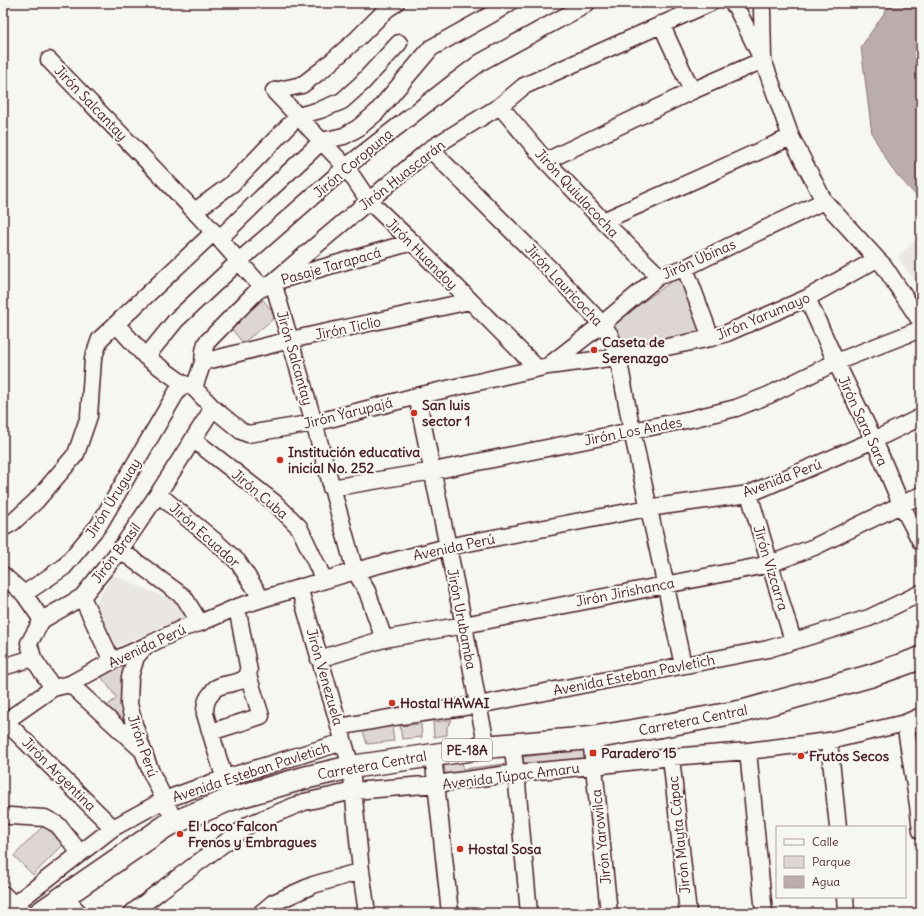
<svg xmlns="http://www.w3.org/2000/svg" width="924" height="916" viewBox="0 0 924 916" font-family="Delius,sans-serif">
  <rect width="100%" height="100%" fill="#f6f6f2"/>
  <filter id="ink" filterUnits="userSpaceOnUse"><feTurbulence type="fractalNoise" baseFrequency=".025" numOctaves="2"/><feDisplacementMap in="SourceGraphic" scale="8" xChannelSelector="R" yChannelSelector="G"/><feConvolveMatrix kernelMatrix="1 2 1 2 8 2 1 2 1" color-interpolation-filters="sRGB"/></filter>
  <g filter="url(#ink)">
    <path fill="#e9e6e3" d="M921 235V290L898 257Z
      M112 575 183 605 187 615 109 650 89 615Z"/>
    <path fill="#ddd6d5" stroke="#947a80" d="M681 275 705 334 623 351 609 326Z
      M263 300 277 316 243 343 230 327Z
      M132 661 126 735 96 714 117 698 100 675Z
      M452 720 447 727V735L434 737 433 722Z
      M421 724 422 737 402 739 400 726Z
      M392 726 394 741 367 744 363 731Z
      M584 749 585 761 525 769 523 757Z
      M462 758 463 769 504 764V770L446 778 444 765 448 761Z
      M44 825 63 845 33 875 14 856Z"/>
    <path fill="#bbadae" stroke="#8e747a" d="M891 3H921V201L892 169 872 134 861 47Z"/>
    <g fill="none" stroke-linecap="round" stroke-linejoin="round">
      <g stroke="#4a1f2b" stroke-width="19">
        <path id="minor" d="M732 3 736 7 761 57
          M761 3 762 8 763 60 791 137 824 201 877 259 884 266 921 322
          M661 24 692 91
          M49 60C98 111 148 161 196 213 219 237 240 264 263 288
          M274 91 346 167 369 201 412 242 537 368
          M274 91 302 85 323 69 357 39 387 9 396 3
          M500 106 546 161 603 221 659 276
          M430 149 556 275 602 324 610 335 618 357 632 431 683 665
          M546 161 692 91 763 60
          M195 211 233 183 298 116 320 110 342 101 361 84 399 43
          M603 221 791 137
          M220 238 262 197 322 141 344 136 358 128 376 113 431 48 492 14 509 3
          M685 268 711 338
          M807 298 836 362 874 440 901 504 921 542
          M116 324 146 357 182 383 194 388 213 408 241 431 248 434 314 423 417 396 548 366 618 357 711 338 727 333 807 298 877 259
          M146 357 176 320 238 262 346 167 453 83 481 62 580 8 587 3
          M203 362 290 340 470 301
          M548 366 602 324 659 276 685 268 752 235 824 201
          M194 388 203 362 204 351 206 343 257 291 273 282 430 149 500 106 524 86 710 3
          M417 396 464 625 478 705 487 747
          M194 440 275 503 299 527 324 580
          M331 488 433 471 691 419 736 408 769 395 836 362 921 329
          M158 494 215 541 238 562 262 599
          M749 494 793 641
          M3 528 12 523 36 501 76 454 89 416 93 359 100 339 214 232
          M120 550 184 597 200 623
          M3 575 24 594 42 620
          M299 587 351 767 361 871 367 913
          M24 594 64 567 99 525 182 383
          M82 597 112 661
          M384 639 367 591 355 571 314 423 273 282 412 242
          M145 647 136 657 130 677 129 704 134 724 143 751 151 772 175 822
          M319 659 384 639 464 625 770 564 814 547 921 495
          M3 667 33 658
          M70 684 142 750
          M53 688 33 658 29 643 42 620 82 597 120 550 158 494 213 408
          M5 721 113 828
          M3 723 53 688 70 684 112 661 146 646 183 628 200 623 237 607 262 599 355 571 447 547 648 508 749 494 874 440 921 417
          M905 723 918 805 921 831
          M339 727 394 717 478 705 768 649 869 618 921 593
          M211 732 261 716 248 675
          M591 738 609 913
          M829 741 838 827
          M512 745 516 773 529 913
          M748 751 764 913
          M433 755 450 913
          M671 757 688 913
          M227 787 205 714C205 705 206 699 212 693 212 692 215 688 216 688 225 682 247 685 249 671L237 607
          M10 816 45 818 58 825 80 853
          M3 894 14 905 26 913
          M64 897 79 913
          M845 897 846 913
          M3 913 113 828 164 800 225 778 343 742
          M132 913 160 891 250 824 304 802 354 791 436 784 516 773 594 766 671 757 748 751 829 741 905 723 921 716
          M261 913 273 903 313 885 361 871"/>
      </g>
      <g stroke="#4a1f2b" stroke-width="25">
        <path id="highway" d="M40 913 166 826 231 799 304 778 351 767 496 746 591 738 650 728 744 711 870 676 921 658"/>
      </g>
      <use href="#minor" stroke="#f6f6f2" stroke-width="16"/>
      <use href="#highway" stroke="#f6f6f2" stroke-width="22"/>
    </g>
  </g>
  <g fill="#c8321e" stroke="#f6f6f2" stroke-width="1.5">
    <circle cx="594" cy="350" r="4"/>
    <circle cx="414" cy="413" r="4"/>
    <circle cx="280" cy="460" r="4"/>
    <circle cx="392" cy="703" r="4"/>
    <rect x="589" y="749" width="8" height="8" rx="2"/>
    <circle cx="801" cy="756" r="4"/>
    <circle cx="180" cy="834" r="4"/>
    <circle cx="460" cy="849" r="4"/>
  </g>
  <g text-anchor="middle" stroke-width="4" stroke-linejoin="round" paint-order="stroke">
    <rect fill="#f6f6f2" stroke="#7e6067" stroke-width="1" x="442" y="739" width="50" height="22" rx="3"/>
    <g font-size="13" font-weight="bold" fill="#4a1f2b">
      <text x="467" y="755">PE-18A</text>
    </g>
    <g font-size="14" fill="#4a1f2b" stroke="#f6f6f2">
      <text transform="translate(91 103) rotate(46)" y="5">Jirón Salcantay</text>
      <text transform="translate(353 163) rotate(-40)" y="5">Jirón Coropuna</text>
      <text transform="translate(402 175) rotate(-38)" y="5">Jirón Huascarán</text>
      <text transform="translate(577 193) rotate(47)" y="5">Jirón Quiulacocha</text>
      <text transform="translate(422 254) rotate(45)" y="5">Jirón Huandoy</text>
      <text transform="translate(699 259) rotate(-24)" y="5">Jirón Ubinas</text>
      <text transform="translate(331 266) rotate(-16)" y="5">Pasaje Tarapacá</text>
      <text transform="translate(564 285) rotate(47)" y="5">Jirón Lauricocha</text>
      <text transform="translate(763 316) rotate(-23)" y="5">Jirón Yarumayo</text>
      <text transform="translate(348 328) rotate(-12)" y="5">Jirón Ticlio</text>
      <text transform="translate(295 358) rotate(74)" y="5">Jirón Salcantay</text>
      <text transform="translate(348 413) rotate(-14)" y="5">Jirón Yarupajá</text>
      <text transform="translate(863 421) rotate(65)" y="5">Jirón Sara Sara</text>
      <text transform="translate(633 431) rotate(-11)" y="5">Jirón Los Andes</text>
      <text transform="translate(782 478) rotate(-21)" y="5">Avenida Perú</text>
      <text transform="translate(260 494) rotate(40)" y="5">Jirón Cuba</text>
      <text transform="translate(113 498) rotate(-58)" y="5">Jirón Uruguay</text>
      <text transform="translate(205 535) rotate(42)" y="5">Jirón Ecuador</text>
      <text transform="translate(454 547) rotate(-12)" y="5">Avenida Perú</text>
      <text transform="translate(116 553) rotate(-53)" y="5">Jirón Brasil</text>
      <text transform="translate(771 568) rotate(73)" y="5">Jirón Vizcarra</text>
      <text transform="translate(625 592) rotate(-11)" y="5">Jirón Jirishanca</text>
      <text transform="translate(462 619) rotate(79)" y="5">Jirón Urubamba</text>
      <text transform="translate(147 646) rotate(-25)" y="5">Avenida Perú</text>
      <text transform="translate(634 675) rotate(-11)" y="5">Avenida Esteban Pavletich</text>
      <text transform="translate(325 677) rotate(74)" y="5">Jirón Venezuela</text>
      <text transform="translate(693 720) rotate(-11)" y="5">Carretera Central</text>
      <text transform="translate(143 746) rotate(71)" y="5">Jirón Perú</text>
      <text transform="translate(372 765) rotate(-10)" y="5">Carretera Central</text>
      <text transform="translate(251 772) rotate(-18)" y="5">Avenida Esteban Pavletich</text>
      <text transform="translate(59 774) rotate(45)" y="5">Jirón Argentina</text>
      <text transform="translate(511 776) rotate(-7)" y="5">Avenida Túpac Amaru</text>
      <text transform="translate(679 835) rotate(-96)" y="5">Jirón Mayta Cápac</text>
      <text transform="translate(601 837) rotate(-96)" y="5">Jirón Yarowilca</text>
    </g>
    <g font-size="14" font-weight="bold" fill="#4a1f2b" stroke="#f6f6f2" text-anchor="start">
      <text x="602" y="347">Caseta de<tspan x="602" dy="16">Serenazgo</tspan></text>
      <text x="422" y="410">San luis<tspan x="422" dy="16">sector 1</tspan></text>
      <text x="288" y="457">Institución educativa<tspan x="288" dy="16">inicial No. 252</tspan></text>
      <text x="400" y="708">Hostal HAWAI</text>
      <text x="601" y="758">Paradero 15</text>
      <text x="809" y="761">Frutos Secos</text>
      <text x="188" y="831">El Loco Falcon<tspan x="188" dy="16">Frenos y Embragues</tspan></text>
      <text x="468" y="854">Hostal Sosa</text>
    </g>
  </g>
  <rect width="924" height="916" fill="none" stroke="#f6f6f2" stroke-width="16"/>
  <rect x="8" y="8" width="908" height="900" fill="none" stroke="#4a1f2b" stroke-width="1.5" filter="url(#ink)"/>
  <rect x="776" y="826" width="130" height="72" fill="#f6f6f2" stroke="#b1a0a2"/>
  <rect x="784" y="839" width="20" height="6" fill="#f6f6f2" stroke="#b1a0a2"/>
  <text x="812" y="846" font-size="12" fill="#4a1f2b">Calle</text>
  <rect x="784" y="856" width="20" height="12" fill="#ddd6d5" stroke="#b1a0a2"/>
  <text x="812" y="866" font-size="12" fill="#4a1f2b">Parque</text>
  <rect x="784" y="876" width="20" height="12" fill="#bbadae" stroke="#b1a0a2"/>
  <text x="812" y="886" font-size="12" fill="#4a1f2b">Agua</text>
</svg>
